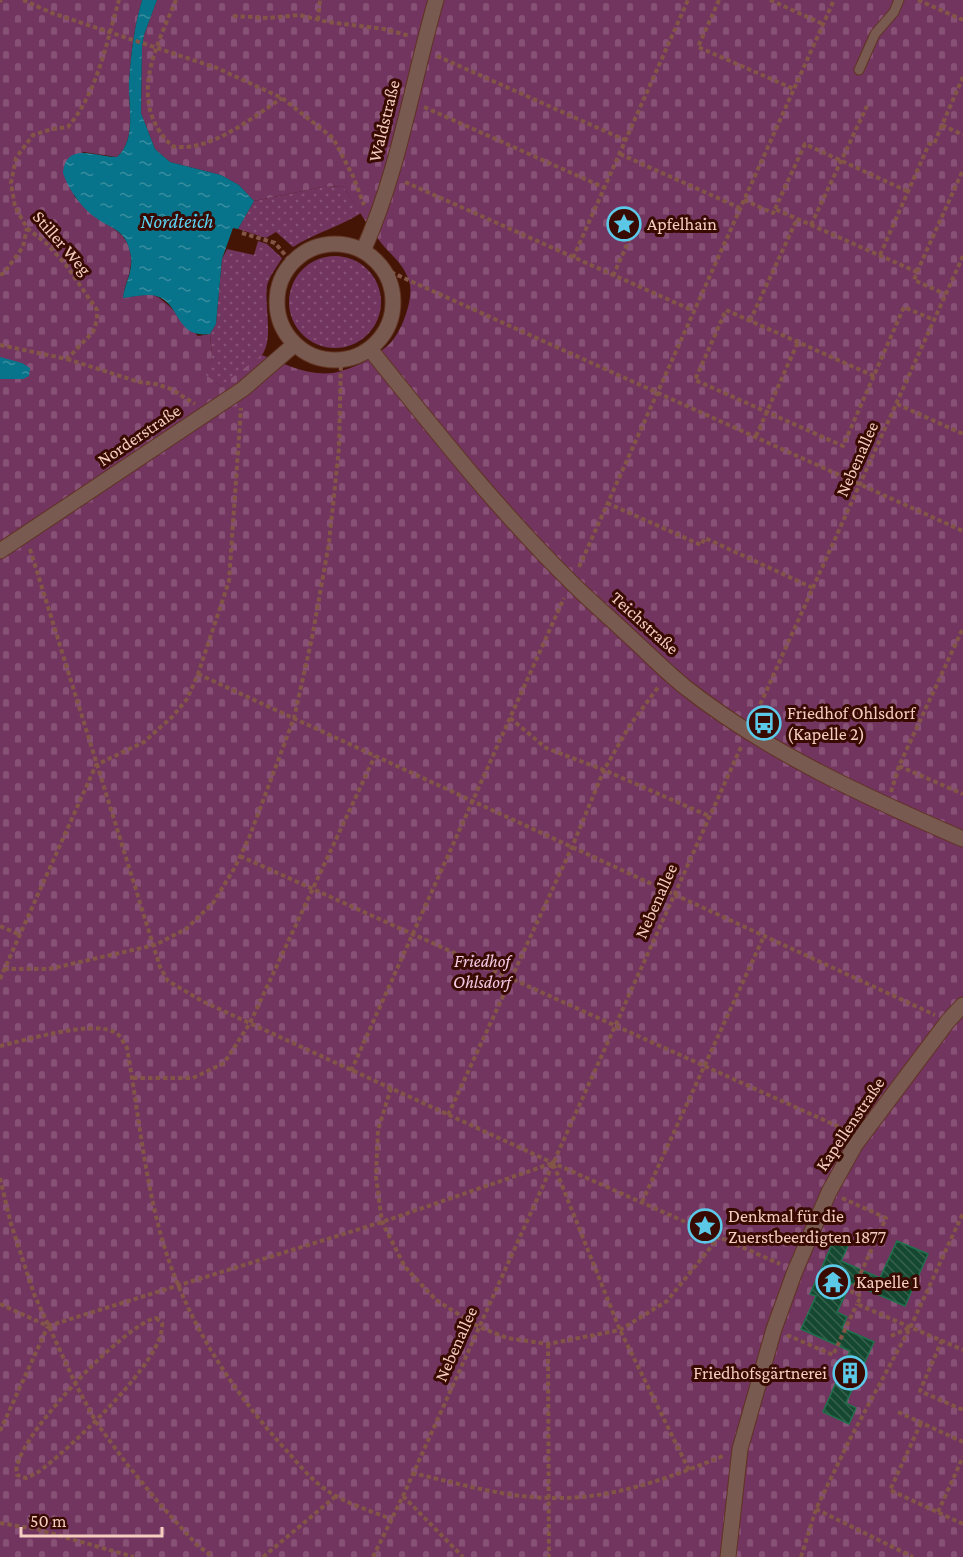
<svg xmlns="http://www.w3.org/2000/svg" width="963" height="1557" viewBox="0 0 963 1557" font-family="'Crimson Pro',serif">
  <defs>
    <pattern id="grass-dots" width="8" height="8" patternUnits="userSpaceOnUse" patternTransform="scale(1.5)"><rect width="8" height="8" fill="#723560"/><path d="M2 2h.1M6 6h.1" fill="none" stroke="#875175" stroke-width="1.8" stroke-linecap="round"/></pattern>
    <pattern id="cemetery-stones" width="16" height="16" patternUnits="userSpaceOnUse" patternTransform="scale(1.5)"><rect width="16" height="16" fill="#723560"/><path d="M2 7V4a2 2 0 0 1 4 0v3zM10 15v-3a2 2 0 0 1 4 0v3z" fill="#875175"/></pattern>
    <pattern id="water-ripples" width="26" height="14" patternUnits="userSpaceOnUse" patternTransform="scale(1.5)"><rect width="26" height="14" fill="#08748c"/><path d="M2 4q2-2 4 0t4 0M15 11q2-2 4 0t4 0" fill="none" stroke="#398d9f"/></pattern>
    <pattern id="building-back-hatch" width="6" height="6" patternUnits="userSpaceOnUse" patternTransform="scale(1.5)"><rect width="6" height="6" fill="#144830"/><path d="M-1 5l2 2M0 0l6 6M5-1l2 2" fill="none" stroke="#37614c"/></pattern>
  </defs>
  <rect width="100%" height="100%" fill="#441504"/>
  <path fill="url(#grass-dots)" d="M343 186 361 213C339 227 315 233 293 247L276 232 266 238 238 229 254 201 322 187Z
    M258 241 267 244 282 258C277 267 269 276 267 286 264 306 274 338 262 355 256 363 231 379 221 386L205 375 212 356 210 334 216 324 222 259 227 249 254 255Z
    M289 302a46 46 0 1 1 92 0a46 46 0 1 1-92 0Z"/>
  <path fill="url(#cemetery-stones)" d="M0 0H142C134 27 131 54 129 82 128 106 137 138 117 157L83 152 74 196C80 202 87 211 94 216 112 228 131 234 131 261 131 274 124 285 123 298 133 297 143 294 152 295 162 295 189 327 198 336L210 334 212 356 206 375 221 386 262 355C284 364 308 376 333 373 351 370 372 359 386 347 400 337 413 302 410 285 406 266 393 257 382 244 367 226 356 205 343 186L322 187 254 201 239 185 221 175 170 162 155 149 141 113 142 47 144 35 157 0H963V1557H0Z"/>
  <path fill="url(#water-ripples)" d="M142 0H157L144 35 142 47 141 113 155 149 170 162 221 175 239 185 254 201 238 229 233 228 222 259 216 324 210 334C175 339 181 303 156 296 147 293 133 297 123 298 124 285 133 272 131 257 127 228 111 230 92 215 79 204 69 190 63 173 66 141 96 157 117 157 137 139 128 106 129 82 131 54 134 27 142 0Z
    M0 357 22 363 30 368 29 376 23 379H0Z"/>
  <path fill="url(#building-back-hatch)" stroke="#20704c" stroke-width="1.5" d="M834 1240 848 1246 841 1261 880 1278 897 1241 928 1254 905 1306 851 1283 837 1312 847 1317 842 1328 874 1342 846 1403 856 1408 849 1424 823 1412 850 1351 801 1329 816 1296 810 1294Z"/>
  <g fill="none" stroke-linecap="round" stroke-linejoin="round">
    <g stroke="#603322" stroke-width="11">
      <path id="service" d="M859 70 875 34 894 12 899 0"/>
    </g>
    <g stroke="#603322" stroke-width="17">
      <path id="minor" d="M277 302a58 58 0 1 1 116 0a58 58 0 1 1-116 0Z
        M363 251C399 171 412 83 436 0
        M370 349C434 429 498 510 571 582 590 601 609 617 628 635 647 652 665 671 685 687 767 752 868 798 963 839
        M0 551 243 389 295 344
        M728 1557 740 1449 774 1329 795 1271 829 1192 855 1145 948 1021 963 1005"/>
    </g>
    <path stroke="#825546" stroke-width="4" stroke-dasharray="4.5 3" stroke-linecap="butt" d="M23 0 52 13 217 68 282 98 333 138 353 176 364 205
      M176 0C156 48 126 102 172 146 208 154 253 117 282 98
      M719 0 698 47 794 89
      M770 0 823 24
      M918 0 963 20
      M0 2 1 0
      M233 16 268 18 299 15 328 22 384 29 410 36
      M318 20 320 0
      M437 56 625 140
      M963 77 942 125 963 135
      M424 107 605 188
      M620 154 740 208
      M405 182 694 311
      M744 200 773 213 775 209 917 272 914 280 945 294
      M775 209 805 144 909 192
      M811 225 867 106
      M242 233 275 243 292 263
      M880 255 929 144H934L942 125
      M573 258 688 0
      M384 269 963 531
      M917 272 963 170
      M0 275 4 273 23 247 27 228
      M613 276 638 220
      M750 321 797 219
      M0 345 67 359 93 332 97 320V310L66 265 47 244 27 228 15 207 11 183 16 158 33 135 52 129 68 127C98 91 106 44 119 0
      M67 359 139 382 156 384 171 389 195 404
      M874 376 726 310 695 380 843 446 904 307 934 320
      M897 404 963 434
      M756 436 798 342
      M607 503 701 545 705 538 813 588
      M30 549 160 967 168 981 204 1002 553 1163 780 1264
      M579 567 834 0
      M198 674 935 1015
      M510 718 546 748 604 770 709 816
      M754 718 963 256
      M899 766 963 794
      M891 792 899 766 963 628
      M240 856 846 1130
      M0 926 18 934
      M4 969H49L155 945 186 929 213 903 234 869 249 838 294 718 312 638 329 543 339 448 341 360
      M0 979 96 765 144 742 172 717 187 699 198 674 229 581 241 408
      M0 1046C27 1040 94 1019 116 1033 121 1036 124 1044 127 1048 139 1115 145 1185 165 1249 189 1325 233 1392 286 1450 298 1463 310 1479 325 1489 344 1503 369 1510 391 1519
      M351 1071 564 598
      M133 1078H193L224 1063 250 1023 375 756
      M391 1088 378 1130 376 1177 382 1222 405 1267 436 1300 479 1327 507 1338 548 1344 620 1330 667 1301 719 1237
      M448 1115 572 847 604 770 630 725 659 686
      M0 1178 11 1224 34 1294 75 1383 96 1422 126 1463 158 1502 196 1544 213 1557
      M842 1198 886 1218 852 1292 861 1296 857 1304 963 1350
      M642 1202 764 936
      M0 1304 48 1326 382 1222 553 1163 620 1330 689 1470
      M156 1318 162 1323C167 1359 66 1452 37 1473L26 1478 17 1475C7 1446 125 1323 156 1318Z
      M787 1335 833 1355 857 1304
      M891 1336 911 1327
      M942 1340 920 1391 963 1410
      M548 1344 549 1557
      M898 1412 963 1442
      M921 1423 890 1490 963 1524
      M0 1431 48 1326
      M412 1473C457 1483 503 1497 549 1498 610 1500 667 1479 723 1456
      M403 1496 463 1557
      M816 1509 913 1557
      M938 1512 963 1457
      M0 1523 36 1529 134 1557
      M263 1557 336 1496
      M373 1557 403 1496 741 747
      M801 1557 816 1509 850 1439 911 1326 963 1213"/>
    <use href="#service" stroke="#795a50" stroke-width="9"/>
    <use href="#minor" stroke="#795a50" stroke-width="15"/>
  </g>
  <defs>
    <g id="sight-ring" transform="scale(1.725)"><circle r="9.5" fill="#380a00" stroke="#5bc8e7" stroke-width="1.5"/><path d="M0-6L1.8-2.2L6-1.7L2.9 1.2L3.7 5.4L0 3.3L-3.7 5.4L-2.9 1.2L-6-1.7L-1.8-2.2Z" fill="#5bc8e7"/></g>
    <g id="bus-ring" transform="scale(1.725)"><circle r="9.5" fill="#380a00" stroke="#5bc8e7" stroke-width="1.5"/><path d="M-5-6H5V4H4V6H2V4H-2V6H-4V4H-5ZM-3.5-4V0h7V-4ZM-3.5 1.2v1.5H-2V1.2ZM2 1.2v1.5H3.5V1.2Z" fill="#5bc8e7"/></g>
    <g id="temple-ring" transform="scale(1.725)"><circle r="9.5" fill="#380a00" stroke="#5bc8e7" stroke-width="1.5"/><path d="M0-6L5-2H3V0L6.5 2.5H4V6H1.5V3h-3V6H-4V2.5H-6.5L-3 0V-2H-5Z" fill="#5bc8e7"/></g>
    <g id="building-ring" transform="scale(1.725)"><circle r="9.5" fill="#380a00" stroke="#5bc8e7" stroke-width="1.5"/><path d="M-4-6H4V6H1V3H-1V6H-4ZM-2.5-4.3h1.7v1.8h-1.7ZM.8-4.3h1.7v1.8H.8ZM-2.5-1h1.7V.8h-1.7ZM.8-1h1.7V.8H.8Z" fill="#5bc8e7"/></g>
  </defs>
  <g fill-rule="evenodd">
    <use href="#sight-ring" x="624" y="224"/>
    <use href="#bus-ring" x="764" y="723"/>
    <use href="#sight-ring" x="705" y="1226"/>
    <use href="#temple-ring" x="833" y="1282"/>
    <use href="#building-ring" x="850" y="1373"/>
  </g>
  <g text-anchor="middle" stroke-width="6" stroke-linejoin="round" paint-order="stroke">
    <g font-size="18" fill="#f6cec1" stroke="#380a00">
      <text transform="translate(384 121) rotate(-76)" y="6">Waldstraße</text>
      <text transform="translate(62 243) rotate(49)" y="6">Stiller Weg</text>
      <text transform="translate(139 435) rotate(-34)" y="6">Norderstraße</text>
      <text transform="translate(857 459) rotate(-66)" y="6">Nebenallee</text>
      <text transform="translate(645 623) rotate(42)" y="6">Teichstraße</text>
      <text transform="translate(656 901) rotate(-66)" y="6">Nebenallee</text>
      <text transform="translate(850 1124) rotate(-56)" y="6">Kapellenstraße</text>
      <text transform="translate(456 1344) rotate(-66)" y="6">Nebenallee</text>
    </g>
    <g font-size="18" fill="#f6cec1" stroke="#380a00" text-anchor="start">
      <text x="647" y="230">Apfelhain</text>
      <text x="787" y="719">Friedhof Ohlsdorf<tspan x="787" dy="21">(Kapelle 2)</tspan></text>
      <text x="728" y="1222">Denkmal für die<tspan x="728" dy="21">Zuerstbeerdigten 1877</tspan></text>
      <text x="856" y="1288">Kapelle 1</text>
      <text x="827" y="1379" text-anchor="end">Friedhofsgärtnerei</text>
    </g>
    <g font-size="18" font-style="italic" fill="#f5cbe6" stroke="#380a00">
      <text x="482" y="967">Friedhof<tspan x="482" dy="21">Ohlsdorf</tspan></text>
    </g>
    <g font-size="20" font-style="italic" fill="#5cd3f5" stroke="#380a00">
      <text x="177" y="228">Nordteich</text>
    </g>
  </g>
  <path d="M21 1527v9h141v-9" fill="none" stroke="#f6cec1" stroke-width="3"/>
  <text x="30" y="1527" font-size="18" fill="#f6cec1" stroke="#380a00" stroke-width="4.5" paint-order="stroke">50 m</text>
</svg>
